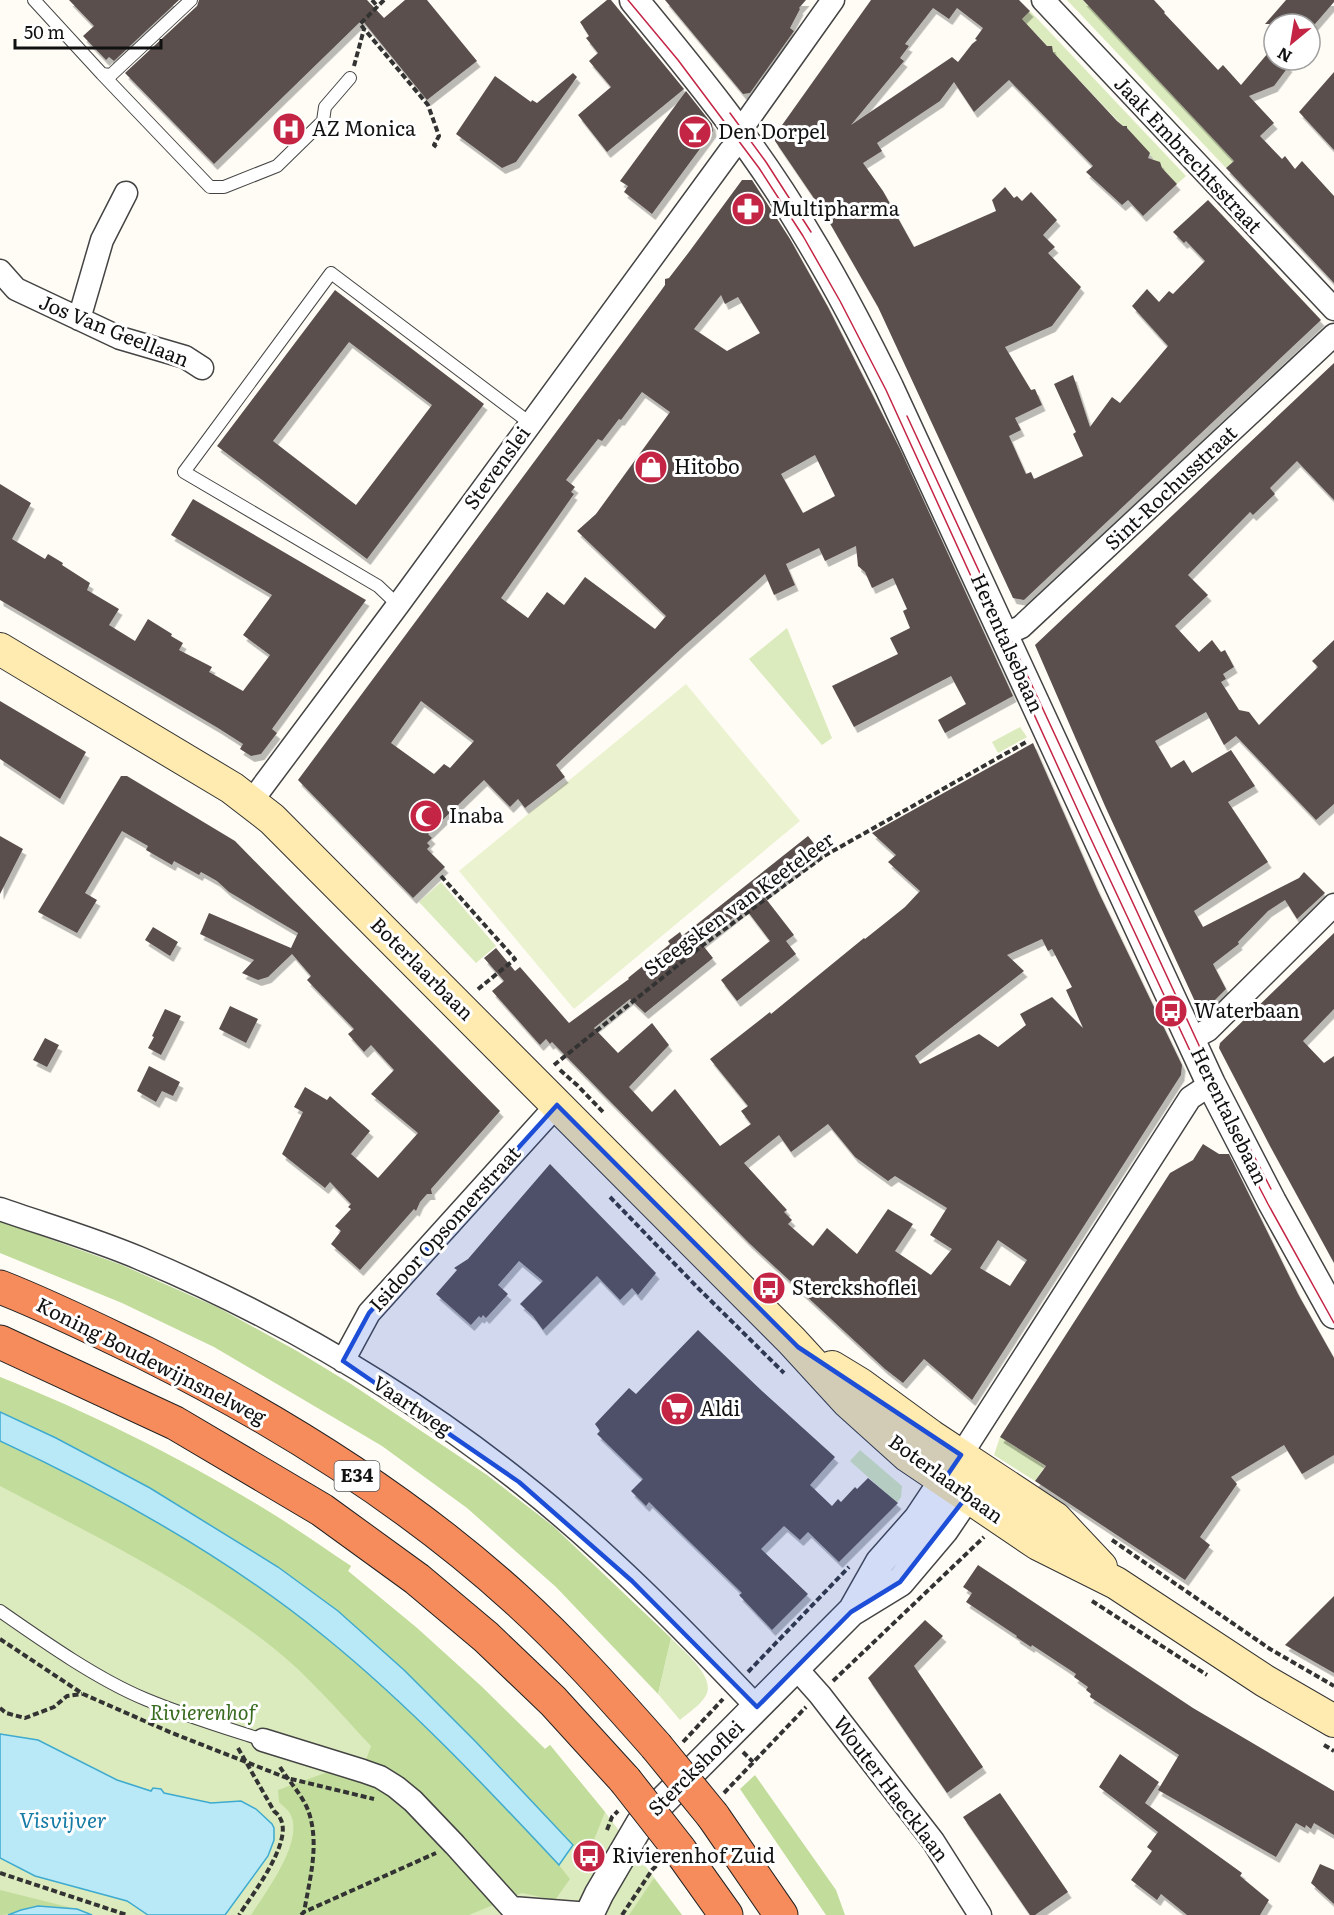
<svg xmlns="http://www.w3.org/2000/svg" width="1334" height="1915" viewBox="0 0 1334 1915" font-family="Literata,serif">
  <defs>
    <filter id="shadow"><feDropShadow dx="3.5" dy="6" stdDeviation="0" flood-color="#0004"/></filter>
  </defs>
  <rect width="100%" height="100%" fill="#fffcf5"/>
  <path fill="#dbebbd" d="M1067 0H1083L1234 161 1226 168Z
    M1030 11 1186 176 1177 184 1022 19Z
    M787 628 832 738 822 745 749 659Z
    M1020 727 1027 737 998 753 992 742Z
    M441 882 496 946 476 963 419 902Z
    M0 1377C88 1412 181 1458 263 1508 293 1526 322 1547 351 1566L348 1571 417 1628 481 1686 545 1749 550 1745 605 1812 682 1915H0Z
    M1000 1437 1045 1466 1035 1481 994 1455Z
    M860 1450 902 1486 901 1497 897 1503 850 1461Z
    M671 1638C683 1651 718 1678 705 1697 699 1706 688 1713 680 1720L658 1694Z"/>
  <path fill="#c2dc9c" d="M0 1221 122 1265 219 1308 297 1351 351 1384 487 1475 553 1526 671 1638 658 1694 556 1587 467 1508 382 1446 214 1347 122 1303 0 1253Z
    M0 1377C88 1412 181 1458 263 1508 293 1526 322 1547 351 1566L348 1571 417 1628 481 1686 545 1749 550 1745 605 1812 590 1850 573 1845 476 1742 404 1670 338 1611 278 1567 150 1488 56 1438 0 1412Z
    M0 1441C114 1494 227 1557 325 1637 410 1706 485 1786 559 1865L570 1879 555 1900 522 1893 469 1915H251C265 1893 307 1838 289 1812 287 1809 282 1805 279 1802L278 1790 325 1773 362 1771 371 1746C339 1712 308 1675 271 1646 188 1581 93 1535 0 1486Z
    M755 1775 836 1890 845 1915H826L740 1789Z
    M654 1878 682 1915H629Z
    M0 1890 76 1909C63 1908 50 1905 37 1907 24 1908 13 1915 0 1915Z"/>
  <path fill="#ebf2cf" d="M686 684 800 821 574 1009 459 871Z"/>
  <path fill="#b9e9f7" stroke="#3eaacf" stroke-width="1.5" d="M0 1412 56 1438 150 1488 278 1567 338 1611 404 1670 476 1742 573 1845 559 1865C485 1786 410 1706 325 1637 227 1557 114 1494 0 1441Z
    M0 1734 38 1740 117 1780 151 1791 153 1788 161 1789 164 1793 211 1803 241 1801 256 1809 272 1824 274 1828V1840L268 1856 225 1915H148L127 1901 35 1876 0 1858Z
    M38 1906 77 1909 92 1915H8L21 1910Z"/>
  <path fill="#5a504d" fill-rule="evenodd" filter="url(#shadow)" d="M69 0H179L114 61 109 57 106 60 83 36 94 26Z
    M199 0H367L384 18 405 0H427L477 61 427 100 362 20 214 164 125 73 197 6Z
    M607 0H611L684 89 607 152 578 115 611 87 589 61 598 53 586 38 589 36 580 22Z
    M665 0H806L799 8 800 9 790 28 794 31 750 93 743 94Z
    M871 0H1019L1030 11 1022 19 1047 46H1052L1053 52 1117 121 1123 126H1127V128L1150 153 1148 158 1160 162 1162 168 1177 184 1143 216 1128 200 1122 205 1086 172 1093 166 1009 80 974 112 954 82 940 101 877 143 882 151 863 163 883 191 914 247 996 211 992 200 1005 187 1014 198 1017 196 1022 201 1031 192 1057 220 1043 235 1055 247 1048 253 1081 287 1052 326 1005 347 1031 390 1035 389 1042 405 1015 418 1021 430 1009 436 1026 474 1031 472 1034 479 1083 456 1073 434 1076 432 1054 384 1073 375 1090 427 1112 397 1120 403 1168 346 1132 306 1147 289 1159 302 1169 291 1173 294 1205 261 1186 241 1184 243 1173 232 1208 200 1321 320 1024 600 1013 598 878 307 824 213 775 141V135ZM933 8 949 19 957 8 983 28 975 39 977 40 972 44 958 62 952 57 851 125 904 61 900 58 909 46 905 44Z
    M1083 0H1154L1165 12 1164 13 1218 70 1223 65 1241 85 1274 46V60H1280L1289 66 1274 86 1249 96 1274 123 1260 136 1282 159 1285 156 1295 169 1302 161 1334 196V283L1226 168 1234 161Z
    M1286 0H1334V2L1315 24H1265Z
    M1334 72V150L1299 112Z
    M573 73 577 77 516 162 502 168 456 134 495 76 531 102 532 100 537 103Z
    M686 91 712 124 713 131 652 214 624 192 628 186 620 181Z
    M742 180H752L790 239 828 307 900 449 1013 696 945 733 938 720 966 704 951 676 854 727 832 686 898 654 890 638 910 628 903 611 907 609 893 578 872 588 865 572 858 566 856 546 825 561 819 548 786 564 795 585 774 595 765 574 681 649 556 765 565 777 525 808 518 799 510 807 484 780 428 834 432 838 427 843 430 846 427 849 445 867 413 898 298 780 660 292 665 285V279L669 278 689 252ZM721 295 725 304 738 297 760 333 727 351 694 329ZM642 392 670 412 596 514 577 531 666 616 655 629 585 577 564 605 547 592 528 618 501 598 574 494 571 492 575 487 566 480 598 439 602 441 619 419 621 420ZM815 455 835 496 803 513 781 474ZM421 701 474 741 450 768 444 764 434 774 391 743Z
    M335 290 484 404 367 559 217 446ZM349 342 432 405 356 505 273 441Z
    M1334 363V500L1297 461 1270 488 1275 494 1253 515 1250 512 1188 575 1208 595 1175 626 1199 652 1212 640 1221 652 1225 650 1234 667 1223 674 1226 679 1221 682 1239 710 1249 712 1259 725 1318 667 1312 661 1334 640V804L1316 820 1236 736 1224 745 1206 712 1155 741 1171 768 1184 760 1192 773 1231 750 1255 786 1228 802 1268 862 1194 911 1203 927 1299 878 1304 872 1325 893 1297 919 1285 900 1268 911 1238 942 1239 944 1213 964 1226 989 1206 1009 1198 1008 1105 806 1035 645Z
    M0 484 31 503 12 539 45 559 48 554 63 563 62 565 90 583 87 590 119 609 109 625 135 641 148 619 172 634 171 636 183 643 179 650 212 667 209 672 211 673 243 691 270 655 243 635 272 595 171 535 193 499 366 600 272 729 277 733 261 754 251 756 240 749 243 744 218 728 0 600Z
    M0 701 86 752 60 799 0 759Z
    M1033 743 1098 891 1182 1065 1181 1075 972 1400 924 1359 903 1383 885 1369 749 1243 552 1042 550 1044 546 1039 540 1045 492 991 504 981 484 958 496 948 515 971 520 967 569 1023 629 979 628 978 670 944 668 941 680 932 682 936 808 836 820 851 763 895 794 935 786 941 796 954 737 1001 721 980 770 941 745 908 701 943 713 958 645 1013 630 999 594 1028 618 1053 652 1023 669 1045 629 1087 652 1112 675 1089 720 1146 751 1124 741 1111 748 1106 710 1059 770 1012 771 1014 864 938 865 939 905 907 920 891 888 862 896 855 872 833ZM1042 939 1048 951 1052 949 1072 987 1066 990 1083 1028 1052 997 1020 1014 1026 1025 998 1047 979 1034 920 1064 915 1056 1024 971 1007 955ZM828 1124 855 1157 888 1181 895 1176 947 1208 930 1235 952 1249 931 1275 895 1251 913 1224 888 1209 857 1254 827 1228 813 1246 788 1224 792 1220 784 1212 787 1210 744 1163 779 1135 791 1152ZM998 1240 1027 1260 1010 1286 980 1268Z
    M121 776H127L235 841 500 1111 431 1189 432 1194H427L420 1202 416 1211 414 1209 360 1270 331 1244 341 1231 335 1226 351 1209 348 1207 351 1204 330 1182 325 1188 282 1154 303 1112 294 1107 305 1087 327 1100 330 1096 370 1131 351 1154 378 1178 418 1133 371 1094 394 1070 371 1045 364 1052 348 1034 354 1029 307 980 311 976 292 954 268 977 258 980 242 973 254 960 200 934 209 913 291 948 298 933 229 892 217 881 201 872 199 875 174 861 172 865 146 850 148 846 122 831 85 893 97 900 77 933 38 912Z
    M0 836 23 849 0 894Z
    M153 927 178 942 170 956 145 940Z
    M1334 933V1009L1303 1041 1324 1063 1334 1056V1263L1270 1146 1219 1048 1220 1043Z
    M230 1006 258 1019 246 1043 219 1029Z
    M165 1009 181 1016 161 1055 148 1048 154 1037 152 1036Z
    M45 1038 59 1045 47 1067 33 1060Z
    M149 1066 180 1082 173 1096 162 1091 156 1102 137 1091Z
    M1203 1144 1219 1154H1229L1298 1294 1334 1358V1455L1302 1474 1284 1445 1231 1477 1237 1484 1200 1537 1210 1545 1185 1580 1035 1481 1046 1466 1000 1437 1170 1173 1193 1160Z
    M550 1164 656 1273 638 1295 632 1288 620 1300 597 1276 543 1330 533 1316 520 1304 543 1281 519 1261 498 1285 508 1294 486 1318 483 1315 481 1318 479 1316 471 1325 436 1294 457 1270 454 1268 468 1259Z
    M698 1330 762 1391 835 1457 810 1485 832 1506 838 1499 841 1502 855 1487 857 1489 868 1478 898 1503 839 1562 808 1532 800 1540 784 1526 761 1549 808 1594 772 1630 739 1595 742 1593 649 1502 646 1506 631 1491 643 1479 597 1434 600 1431 595 1424 629 1388 636 1394Z
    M978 1565 1193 1708 1334 1791V1835L1314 1823 1311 1829 1306 1825 1305 1828 1296 1823 1276 1857 1158 1790 1179 1755 1090 1697 1091 1694 1086 1690 1088 1687 1074 1677 1076 1674 1032 1645 1031 1647 1016 1637 1017 1636 966 1602 972 1593 963 1587Z
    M1334 1596V1673L1285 1645Z
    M925 1620 943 1636 914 1666 983 1767 947 1793 868 1678Z
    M1120 1754 1159 1782 1145 1803 1242 1873 1240 1876 1269 1900 1260 1915H1187L1161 1894 1157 1900 1131 1880 1152 1851 1147 1847 1158 1832 1099 1787Z
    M1000 1793 1068 1892 1035 1915H1030L963 1817Z
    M1320 1864 1334 1870V1904L1311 1883Z"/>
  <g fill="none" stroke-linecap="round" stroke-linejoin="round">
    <g stroke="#444" stroke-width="14">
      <path id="service" d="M34 0 102 74 111 75 191 0
        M102 74 210 187H224L277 166 323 121 325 107 350 78
        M398 605 378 586 184 472 331 273 530 423
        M0 1611C43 1641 97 1679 145 1699 183 1715 223 1727 263 1740"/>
    </g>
    <g stroke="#444" stroke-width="25">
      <path id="minor" d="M1043 0 1334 309
        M0 271 16 289 120 338 185 357 202 368
        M79 319 102 240 126 193
        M1003 635 1021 627 1334 335
        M251 802 398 605 730 151 740 141 742 128 833 0
        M1191 1039 1208 1030 1334 905
        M0 1209C46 1225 94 1239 139 1258 275 1315 404 1390 520 1482 605 1549 682 1628 757 1707
        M343 1361 369 1313 557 1105
        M961 1455 1190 1098 1211 1084
        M796 1668 820 1695 933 1841 980 1915
        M263 1740 363 1771 380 1777 396 1787 413 1801 455 1845 518 1915
        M512 1908 590 1914"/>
    </g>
    <g stroke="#444" stroke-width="31">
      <path id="tertiary" d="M634 0C696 75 758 151 807 235 837 284 864 336 889 387L1211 1084 1272 1202 1334 1314
        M854 1608 880 1562 918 1519 956 1462
        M589 1915 599 1894 640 1824 851 1612 900 1582 944 1530 967 1496 964 1474"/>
    </g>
    <g stroke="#333" stroke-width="34">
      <path id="secondary" d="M0 649 232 788 272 819 792 1341 847 1401 908 1456 1038 1544 1116 1583 1265 1681 1334 1721
        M832 1367 860 1384 931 1436 1055 1518 1101 1567"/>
    </g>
    <g stroke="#222" stroke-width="35">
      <path id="motorway" d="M0 1287C49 1306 97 1330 145 1353 277 1419 406 1499 515 1598 566 1644 611 1695 656 1746
        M0 1342 175 1423 322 1510 417 1579 486 1637 553 1701 625 1780
        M713 1816 781 1915
        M679 1849 726 1915"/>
    </g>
    <path stroke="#333" stroke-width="4" stroke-dasharray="6 3" stroke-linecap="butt" d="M372 0 378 7
      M384 0 360 24 428 105 439 136 434 145 438 148
      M354 66 364 29
      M441 876 515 959 477 990
      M554 1065 703 945 824 856 1028 741
      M560 1070 577 1085 604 1113
      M610 1197 698 1288 784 1373
      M1112 1540 1270 1649 1334 1686
      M1092 1601 1207 1675
      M0 1639 83 1694 172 1733 287 1778 374 1799
      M748 1672 849 1567
      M833 1681 984 1537
      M0 1708 6 1713 25 1718 54 1707 67 1696 82 1694
      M683 1742 723 1699
      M1324 1745 1334 1751
      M238 1748 274 1811C276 1813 279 1815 280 1818 294 1841 252 1895 239 1915
      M743 1752 753 1762
      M280 1767C288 1780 302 1795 308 1810 320 1843 310 1878 304 1912
      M724 1793 806 1707
      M607 1830 612 1817 618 1811
      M0 1873 127 1915
      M301 1915 304 1912 436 1853
      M622 1915 652 1870 660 1862"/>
    <use href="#service" stroke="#fff" stroke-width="12"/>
    <use href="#minor" stroke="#fff" stroke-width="22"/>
    <use href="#tertiary" stroke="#fff" stroke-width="28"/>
    <use href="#secondary" stroke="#ffebb0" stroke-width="32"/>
    <use href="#motorway" stroke="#f68c5c" stroke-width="33"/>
    <path stroke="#c42544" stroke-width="1.5" d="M628 0 678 60 759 168 803 236 840 301 886 390 1090 837 1207 1087 1268 1204 1334 1323
      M730 113 766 162 811 232
      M907 416 1216 1082 1271 1189"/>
    <g stroke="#222" stroke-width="35" stroke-linecap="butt">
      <path id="motorway-bridge" d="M656 1746 713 1816
        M625 1780 679 1849"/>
    </g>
    <use href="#motorway-bridge" stroke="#f68c5c" stroke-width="33"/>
  </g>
  <path fill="#1d4ed8" fill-opacity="0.2" stroke="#1d4ed8" stroke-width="4.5" stroke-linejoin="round" d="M557 1105 798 1347 961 1455 944 1480 967 1496 900 1582 851 1612 757 1707 632 1581 519 1482 343 1361 369 1313Z"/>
  <defs>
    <g id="hospital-disc" transform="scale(1.725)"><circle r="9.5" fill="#c42544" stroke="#fff"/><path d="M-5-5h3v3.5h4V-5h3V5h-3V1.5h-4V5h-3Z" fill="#fff"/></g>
    <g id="bar-disc" transform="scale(1.725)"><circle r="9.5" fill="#c42544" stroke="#fff"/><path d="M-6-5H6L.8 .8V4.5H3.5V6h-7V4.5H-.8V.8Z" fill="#fff"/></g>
    <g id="pharmacy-disc" transform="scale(1.725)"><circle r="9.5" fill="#c42544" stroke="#fff"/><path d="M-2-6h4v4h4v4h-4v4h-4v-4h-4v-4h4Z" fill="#fff"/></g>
    <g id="shop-disc" transform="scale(1.725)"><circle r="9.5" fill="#c42544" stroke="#fff"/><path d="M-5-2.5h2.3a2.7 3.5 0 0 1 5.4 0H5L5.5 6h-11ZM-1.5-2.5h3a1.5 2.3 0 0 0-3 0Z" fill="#fff"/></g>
    <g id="mosque-disc" transform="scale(1.725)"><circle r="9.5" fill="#c42544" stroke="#fff"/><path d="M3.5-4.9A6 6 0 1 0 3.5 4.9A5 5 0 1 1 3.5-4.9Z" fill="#fff"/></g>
    <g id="bus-disc" transform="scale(1.725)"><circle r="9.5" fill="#c42544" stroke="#fff"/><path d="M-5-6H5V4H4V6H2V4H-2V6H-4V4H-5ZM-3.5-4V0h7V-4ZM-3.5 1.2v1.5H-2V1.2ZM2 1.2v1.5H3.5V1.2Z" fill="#fff"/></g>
    <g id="supermarket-disc" transform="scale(1.725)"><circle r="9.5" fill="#c42544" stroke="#fff"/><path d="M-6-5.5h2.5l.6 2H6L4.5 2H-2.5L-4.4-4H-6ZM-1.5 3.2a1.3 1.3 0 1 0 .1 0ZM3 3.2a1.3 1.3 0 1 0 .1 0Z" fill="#fff"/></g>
  </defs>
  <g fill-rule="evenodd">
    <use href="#hospital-disc" x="289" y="129"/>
    <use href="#bar-disc" x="695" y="132"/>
    <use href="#pharmacy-disc" x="748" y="209"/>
    <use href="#shop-disc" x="651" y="467"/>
    <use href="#mosque-disc" x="426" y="816"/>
    <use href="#bus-disc" x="1171" y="1011"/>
    <use href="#bus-disc" x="769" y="1288"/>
    <use href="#supermarket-disc" x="677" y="1409"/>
    <use href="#bus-disc" x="589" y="1856"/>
  </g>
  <g text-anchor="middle" stroke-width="6" stroke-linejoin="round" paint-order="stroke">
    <rect fill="#fff" stroke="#585858" stroke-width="1.5" x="334.5" y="1461" width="45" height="30" rx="4.5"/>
    <g font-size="18" font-weight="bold" fill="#111">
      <text x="357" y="1482">E34</text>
    </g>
    <g font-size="20" fill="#111" stroke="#fff" text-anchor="start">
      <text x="312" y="136">AZ Monica</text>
      <text x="718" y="139">Den Dorpel</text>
      <text x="771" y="216">Multipharma</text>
      <text x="674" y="474">Hitobo</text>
      <text x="449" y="823">Inaba</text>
      <text x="1194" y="1018">Waterbaan</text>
      <text x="792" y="1295">Sterckshoflei</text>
      <text x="700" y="1416">Aldi</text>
      <text x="612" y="1863">Rivierenhof Zuid</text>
    </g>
    <g font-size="20" fill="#111" stroke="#fff">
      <text transform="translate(1188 155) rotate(47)" y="7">Jaak Embrechtsstraat</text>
      <text transform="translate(114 331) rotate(22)" y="7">Jos Van Geellaan</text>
      <text transform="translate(497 468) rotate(-54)" y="7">Stevenslei</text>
      <text transform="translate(1171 488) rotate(-43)" y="7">Sint-Rochusstraat</text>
      <text transform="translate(1007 643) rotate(66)" y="7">Herentalsebaan</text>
      <text transform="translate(739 904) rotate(-36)" y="7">Steegsken van Keeteleer</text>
      <text transform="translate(422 969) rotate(45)" y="7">Boterlaarbaan</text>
      <text transform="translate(1229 1116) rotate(64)" y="7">Herentalsebaan</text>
      <text transform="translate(445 1229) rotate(-48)" y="7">Isidoor Opsomerstraat</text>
      <text transform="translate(151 1361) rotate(27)" y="7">Koning Boudewijnsnelweg</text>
      <text transform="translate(412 1406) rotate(34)" y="7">Vaartweg</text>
      <text transform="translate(946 1479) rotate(36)" y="7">Boterlaarbaan</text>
      <text transform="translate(696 1768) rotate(-45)" y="7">Sterckshoflei</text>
      <text transform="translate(891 1789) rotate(53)" y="7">Wouter Haecklaan</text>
    </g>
    <g font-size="20" font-style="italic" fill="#396b1f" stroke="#fff">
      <text x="203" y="1720">Rivierenhof</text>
    </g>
    <g font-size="21" font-style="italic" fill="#167ca6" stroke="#fff">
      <text x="63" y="1828">Visvijver</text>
    </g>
  </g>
  <g transform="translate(1292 42) rotate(210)"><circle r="28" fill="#ffffff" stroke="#a0a0a0" stroke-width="1.5"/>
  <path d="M0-4.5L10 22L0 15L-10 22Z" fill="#c42544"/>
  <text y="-9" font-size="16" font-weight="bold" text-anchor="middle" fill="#111111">N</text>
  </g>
  <path d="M15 39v9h146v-9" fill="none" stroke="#111111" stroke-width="3"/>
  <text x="24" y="39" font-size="18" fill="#111111" stroke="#ffffff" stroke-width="4.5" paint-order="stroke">50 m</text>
</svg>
